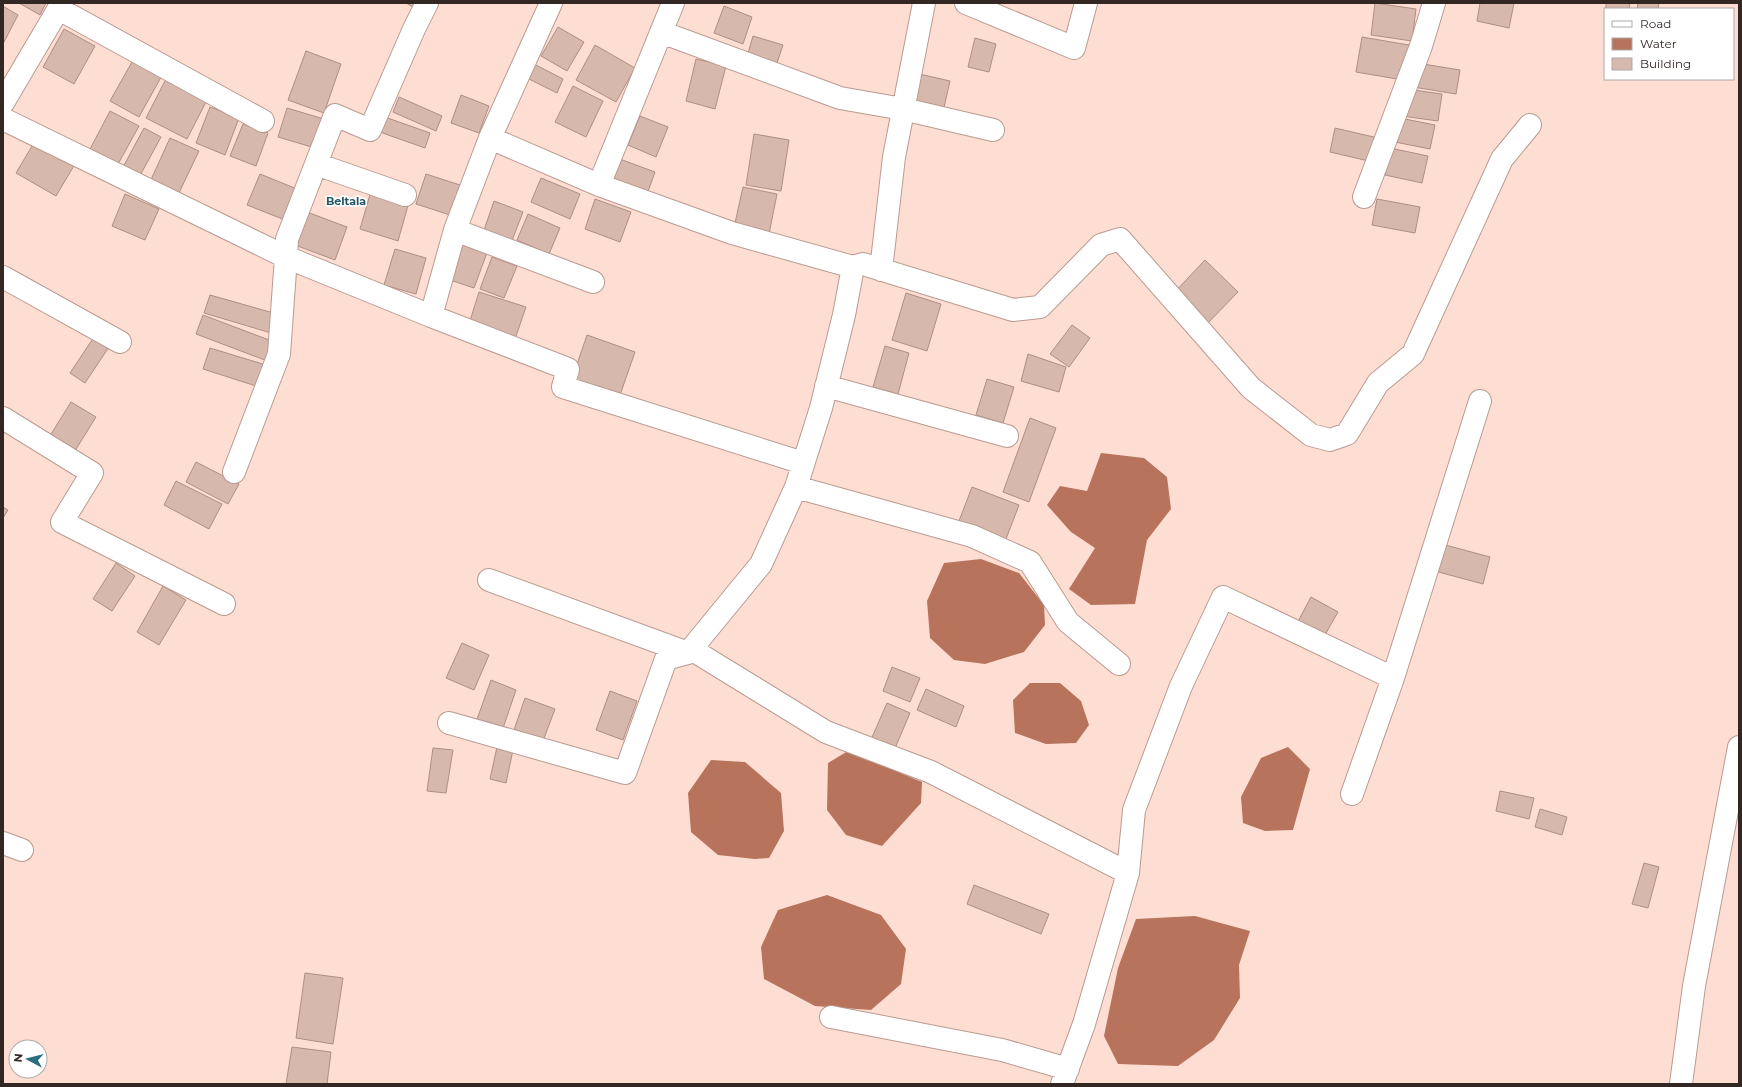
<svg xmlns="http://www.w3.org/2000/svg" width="1742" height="1087" viewBox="0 0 1742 1087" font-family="Montserrat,sans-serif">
  <rect width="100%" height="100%" fill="#feddd2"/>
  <path fill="#b8735c" d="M1101 453 1144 458 1167 477 1171 509 1147 540 1135 604 1091 605 1069 589 1095 548 1071 532 1047 505 1060 486 1087 491Z
    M981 559 1019 573 1044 605 1045 625 1024 652 985 664 954 660 930 638 927 601 944 563Z
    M1030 683H1060L1081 701 1089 725 1076 743 1046 744 1015 733 1013 700Z
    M1288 747 1310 769 1293 830 1265 831 1243 823 1241 797 1261 758Z
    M848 751 922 782 921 803 882 846 846 835 827 810 828 763Z
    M711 760 745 762 781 793 784 831 769 858 755 859 718 855 691 832 688 793Z
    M827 895 881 915 906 949 901 984 871 1010 815 1006 764 979 761 947 778 910Z
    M1195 916 1250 931 1239 965 1240 998 1214 1040 1178 1066 1118 1064 1104 1036 1118 968 1136 919Z"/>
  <path fill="#d7b8ad" stroke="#ae8f85" d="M19 3H46L40 15Z
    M406 3H415L413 7Z
    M1375 3 1416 9 1412 41 1371 35Z
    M1480 3H1514L1509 28 1477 21Z
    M1606 3H1630L1629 9H1606Z
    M1638 3H1659L1658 9H1637Z
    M3 6 18 15 3 44Z
    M724 6 752 17 743 44 714 33Z
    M558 27 584 42 567 71 541 56Z
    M64 29 95 46 74 84 43 67Z
    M753 36 783 45 775 69 746 60Z
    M1362 37 1409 45 1403 80 1356 72Z
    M975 38 996 44 989 72 968 67Z
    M595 45 635 68 616 102 576 80Z
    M306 51 341 64 324 113 288 100Z
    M137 53 165 70 139 117 110 101Z
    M696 59 726 66 715 109 686 101Z
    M532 63 563 79 557 93 525 77Z
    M1417 63 1460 70 1456 94 1413 87Z
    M915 73 950 81 942 116 906 107Z
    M166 79 207 100 187 139 146 118Z
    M573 86 603 101 586 137 555 122Z
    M1406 89 1442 94 1438 121 1402 116Z
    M461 95 489 106 479 133 451 123Z
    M399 97 442 116 436 131 393 112Z
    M210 107 239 118 225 155 196 143Z
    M287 108 324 119 315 148 278 137Z
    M110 111 139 126 117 166 89 151Z
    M382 116 430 133 425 148 377 131Z
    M640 116 668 127 656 157 628 145Z
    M1400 118 1435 125 1430 149 1395 142Z
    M243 124 268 133 256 166 230 156Z
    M144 128 161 137 137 181 121 171Z
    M1335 128 1378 138 1373 162 1330 152Z
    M754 134 789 140 781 191 746 185Z
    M170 138 199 151 177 197 149 184Z
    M35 141 75 164 56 196 16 173Z
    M1390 148 1428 156 1422 183 1385 175Z
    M617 158 655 172 646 197 608 184Z
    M260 174 297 189 285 220 247 205Z
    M426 174 460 185 450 215 416 204Z
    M541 178 580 194 570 219 531 202Z
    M743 187 777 194 768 239 733 232Z
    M371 191 409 202 398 241 360 229Z
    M125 194 159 209 145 240 112 226Z
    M595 199 631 212 620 242 585 229Z
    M1377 199 1420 207 1415 233 1372 225Z
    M494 201 523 212 511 243 483 233Z
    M307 212 347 227 335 260 295 245Z
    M528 214 560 228 549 254 517 240Z
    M463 242 488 250 474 288 450 280Z
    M395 249 426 258 416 294 384 285Z
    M492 257 517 266 504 298 480 289Z
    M1205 260 1238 292 1203 328 1171 296Z
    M479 292 526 307 515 339 469 324Z
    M906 293 941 304 927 351 892 340Z
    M210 295 277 314 271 333 204 313Z
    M203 315 277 343 270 362 196 334Z
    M1072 325 1090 338 1069 367 1050 354Z
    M96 334 111 344 85 383 70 373Z
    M587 335 635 352 620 395 572 379Z
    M885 346 909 353 898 394 873 387Z
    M210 348 266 365 259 387 203 369Z
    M1028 354 1066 367 1059 392 1021 381Z
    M987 379 1014 387 1003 423 976 415Z
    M71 402 96 417 73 454 48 439Z
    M1030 418 1056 428 1029 502 1003 492Z
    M196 462 239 484 228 504 186 482Z
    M176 481 222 504 209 529 164 505Z
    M972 487 1019 505 1006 539 959 521Z
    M3 507 8 510 3 518Z
    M1438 543 1490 557 1483 584 1431 570Z
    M116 563 135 576 112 611 93 599Z
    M163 586 186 600 159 645 137 632Z
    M1311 597 1338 612 1321 642 1295 627Z
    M462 643 489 655 474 690 446 678Z
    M892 667 920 678 910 702 883 691Z
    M491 680 516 690 501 734 475 725Z
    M926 689 964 706 956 727 917 710Z
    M610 691 637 701 623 740 596 730Z
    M525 698 555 709 543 741 514 730Z
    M887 703 910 713 893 753 870 742Z
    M497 747 513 750 506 783 490 779Z
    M433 748 453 750 446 793 427 791Z
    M1500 791 1534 798 1529 819 1496 811Z
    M1540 809 1567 817 1562 835 1535 827Z
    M1644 863 1659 867 1648 908 1632 904Z
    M974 885 1049 914 1041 934 967 904Z
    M305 973 343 978 333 1044 296 1038Z
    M292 1047 331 1052 327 1084H286Z"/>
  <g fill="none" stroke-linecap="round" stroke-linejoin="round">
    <g stroke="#ba9b91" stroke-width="24">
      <path id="minor" d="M551 3 490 138 455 230 431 316 568 369 563 387 803 463
        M966 3 1074 48 1086 3
        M59 9 263 121
        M661 32 840 98 903 109 993 130
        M3 103 62 3
        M3 119 286 257 287 239 316 164 405 195
        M490 138 599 185 732 233 853 267 863 264 1013 310 1040 307 1101 245 1120 239 1251 388 1311 435 1330 440 1347 434 1378 383 1413 354 1502 159 1530 125
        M316 164 335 115 370 130 414 29 427 3
        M599 185 673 3
        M1364 197 1421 46 1434 3
        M455 230 593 282
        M881 270 894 157 924 3
        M3 277 120 342
        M826 386 1007 436
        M3 418 92 473 62 522 224 604
        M234 472 279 354 286 257 431 316
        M796 487 972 536 1030 562 1068 622 1119 664
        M489 580 688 653
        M691 649 826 732 931 772 1128 873 1084 1024 1062 1084
        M449 723 625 773 666 659 688 653 761 564 796 487 821 408 844 315 853 267
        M1352 794 1393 678 1480 401
        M3 843 22 850
        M1128 873 1134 810 1181 686 1223 597 1393 678
        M831 1017 1002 1050 1068 1069
        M1681 1084 1694 986 1739 747"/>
    </g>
    <use href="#minor" stroke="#fff" stroke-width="22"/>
  </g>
  <g text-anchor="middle" stroke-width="3.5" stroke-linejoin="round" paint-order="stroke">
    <g font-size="11" font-weight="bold" fill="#225665" stroke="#fff">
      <text x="346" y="205">Beltala</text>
    </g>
  </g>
  <rect width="1742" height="1087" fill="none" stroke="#332723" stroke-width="8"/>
  <rect x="1604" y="8" width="130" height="72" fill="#ffffff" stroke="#ada9a7"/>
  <rect x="1612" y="21" width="20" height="6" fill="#ffffff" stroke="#ada9a7"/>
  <text x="1640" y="28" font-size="12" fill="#332723">Road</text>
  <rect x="1612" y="38" width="20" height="12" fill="#b8735c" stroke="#ada9a7"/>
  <text x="1640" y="48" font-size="12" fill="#332723">Water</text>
  <rect x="1612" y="58" width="20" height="12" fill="#d7b8ad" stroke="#ada9a7"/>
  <text x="1640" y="68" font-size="12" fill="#332723">Building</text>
  <g transform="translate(28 1059) rotate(277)"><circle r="19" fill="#ffffff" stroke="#ada9a7"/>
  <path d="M0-3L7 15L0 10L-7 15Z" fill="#2a6d7f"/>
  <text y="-6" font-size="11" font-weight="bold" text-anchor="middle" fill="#332723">N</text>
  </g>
</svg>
